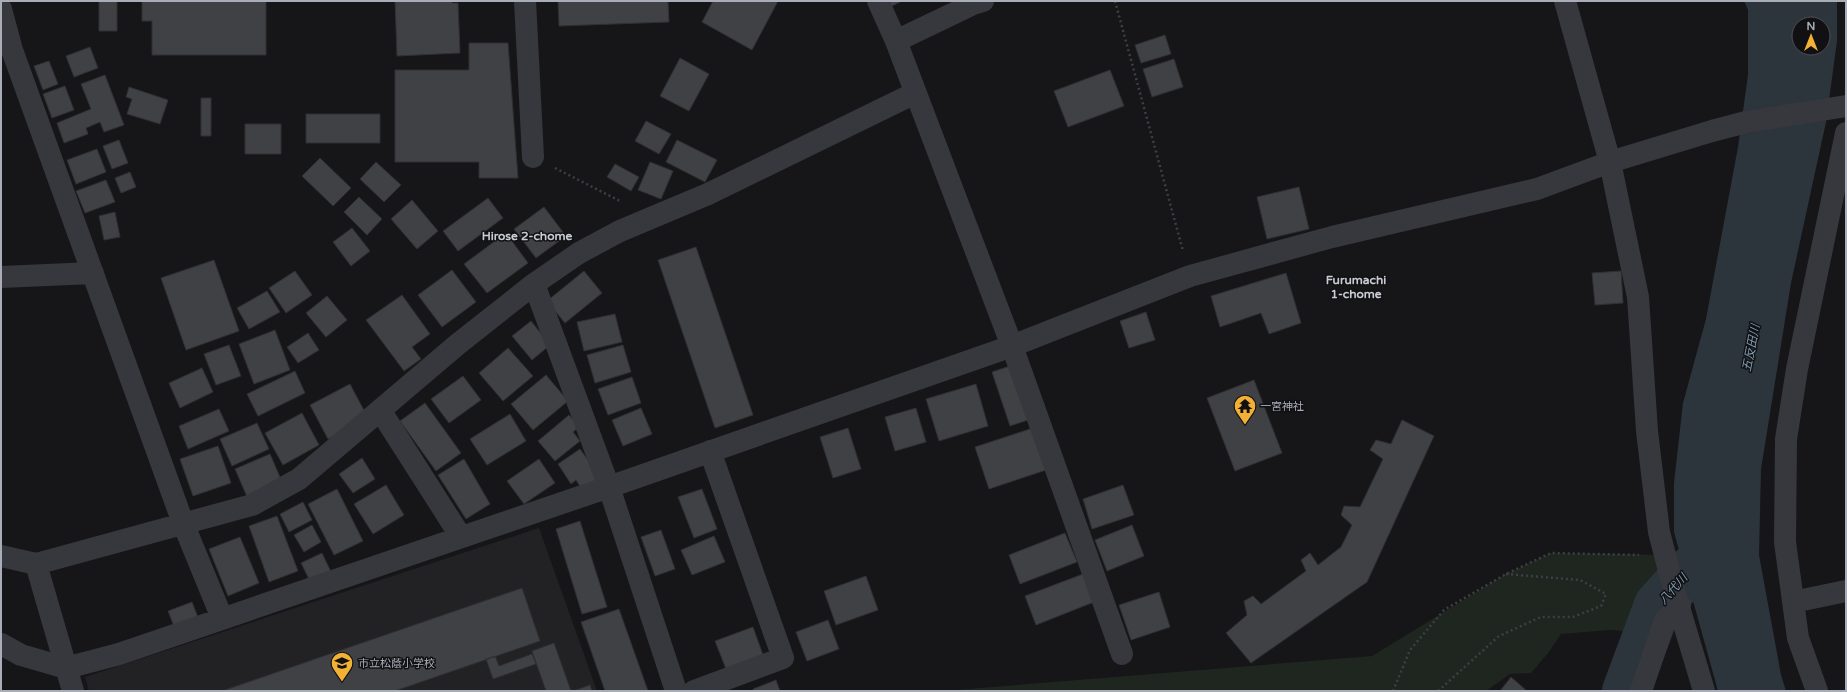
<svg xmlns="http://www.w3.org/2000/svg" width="1847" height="692" viewBox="0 0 1847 692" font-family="'Varela Round','Noto Sans JP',sans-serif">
  <rect width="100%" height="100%" fill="#161618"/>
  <path fill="#222225" d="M539 528 597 691H89L85 677Z"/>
  <path fill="#1e261f" d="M1551 553 1665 555 1674 588 1648 633 1611 630 1561 634 1549 652 1531 673 1510 674 1486 691H943L1372 656 1506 574Z"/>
  <path fill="#2c353c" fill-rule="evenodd" d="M1744 1H1837V41L1826 122 1791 283 1761 469 1759 555 1781 675 1786 691H1718L1674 532V483L1683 403 1706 319 1738 147 1748 75V10ZM1799 24H1823V48H1799Z"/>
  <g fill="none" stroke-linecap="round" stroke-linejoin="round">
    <path stroke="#2c353c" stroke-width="48" d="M1626 691 1658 605 1687 573 1722 546"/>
  </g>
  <path fill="#404145" stroke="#303034" d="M99 1H117V31H99Z
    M142 1H266V55H152V21H142Z
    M395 1H452V3H458L460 53 397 56Z
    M558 1H668L669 22 559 26Z
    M713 1H778L752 50 702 22Z
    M885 1H902L888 8Z
    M1165 35 1171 54 1141 63 1135 45Z
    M469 43H508L518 178H479V162H395V70H469Z
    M90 47 98 68 74 77 66 56Z
    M680 58 709 74 689 111 660 96Z
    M1174 59 1183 87 1152 97 1143 69Z
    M49 61 58 84 43 90 34 66Z
    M1110 70 1124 106 1068 127 1054 91Z
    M105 75 124 125 104 132 100 122 86 128 88 134 64 143 57 123 91 109 81 84Z
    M65 86 74 110 52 118 43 94Z
    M129 87 168 100 160 124 127 114 132 99 126 97Z
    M201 98H211V136H201Z
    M306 114H380V143H306Z
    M646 121 671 134 659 154 635 141Z
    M245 124H281V154H245Z
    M119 140 128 163 112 169 103 146Z
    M677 140 717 160 705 182 666 162Z
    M97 149 106 172 76 184 67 160Z
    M320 158 351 188 333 206 302 176Z
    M376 162 401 185 384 202 360 179Z
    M650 162 673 171 661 199 638 190Z
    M615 164 639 177 631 191 607 177Z
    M130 172 136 187 121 193 115 178Z
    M106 180 115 202 85 213 76 191Z
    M1299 187 1309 229 1267 239 1257 197Z
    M359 197 382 219 367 235 344 212Z
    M488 198 503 218 458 251 443 231Z
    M412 200 438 231 417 249 391 219Z
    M544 207 566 236 536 258 514 229Z
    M115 212 120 237 104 240 99 216Z
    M352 228 370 251 351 266 333 242Z
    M506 233 528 263 487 293 464 264Z
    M696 247 753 415 715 428 658 260Z
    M214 260 239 331 186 350 161 278Z
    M452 270 476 302 442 327 418 295Z
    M295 271 312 295 286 313 269 288Z
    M584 271 602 293 565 323 547 301Z
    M1621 271 1623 303 1595 305 1592 273Z
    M1286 273 1301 323 1269 334 1261 313 1220 327 1211 296Z
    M267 291 280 312 249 329 237 308Z
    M402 295 430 334 412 347 421 359 404 371 366 320Z
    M327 296 347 320 326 337 306 313Z
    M1146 312 1155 340 1129 348 1120 321Z
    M615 314 622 342 584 351 577 322Z
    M531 321 550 345 532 360 512 336Z
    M275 330 290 370 254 384 239 344Z
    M308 333 319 350 298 363 287 347Z
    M229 345 241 376 216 385 204 354Z
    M623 345 631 372 595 383 587 355Z
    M508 348 533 376 503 401 479 373Z
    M1016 364 1034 418 1010 426 992 372Z
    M202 368 213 392 180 408 169 383Z
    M295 371 305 393 258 416 247 394Z
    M546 375 568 401 533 430 511 404Z
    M463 376 481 400 449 423 431 399Z
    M632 377 641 403 608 415 598 389Z
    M1254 380 1282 453 1235 471 1207 398Z
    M350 384 368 418 328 439 310 405Z
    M976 384 988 426 939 441 926 399Z
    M425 403 461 453 436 471 400 421Z
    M641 408 652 434 623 446 612 420Z
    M916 408 926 442 895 451 885 417Z
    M219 409 229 431 188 449 179 426Z
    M302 413 319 445 283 465 265 433Z
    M510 414 526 441 487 465 470 439Z
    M569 415 579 427 573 432 580 441 555 461 538 441Z
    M1402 420 1434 436 1367 582 1251 663 1226 633 1247 615 1244 601 1253 596 1261 604 1306 571 1301 560 1310 553 1318 565 1341 547 1352 525 1341 515 1344 506 1360 507 1383 459 1370 450 1376 440 1391 444Z
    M257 423 269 449 232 466 220 439Z
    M1036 427 1049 469 989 489 975 447Z
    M848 428 861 469 833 478 820 437Z
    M218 446 231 483 193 496 180 459Z
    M580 449 601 478 583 491 576 480 571 484 558 464Z
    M270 454 283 484 248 499 235 469Z
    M362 458 375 479 353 493 339 474Z
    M464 459 490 504 466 519 438 475Z
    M539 459 555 483 524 504 507 481Z
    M386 485 404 515 373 534 354 504Z
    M1123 485 1134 515 1092 529 1083 499Z
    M337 489 363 541 334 555 308 504Z
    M702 489 717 529 694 538 678 497Z
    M303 502 312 520 289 532 280 514Z
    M277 516 298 571 269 582 249 526Z
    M580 521 607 607 582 614 556 529Z
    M312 525 321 542 304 552 294 535Z
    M1132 525 1144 556 1107 571 1095 540Z
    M661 530 675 569 655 576 641 537Z
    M1065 533 1077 562 1020 584 1009 555Z
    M714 536 725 562 692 575 681 550Z
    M240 537 259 583 228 596 209 549Z
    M322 553 332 574 311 583 301 563Z
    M1083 574 1094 602 1036 625 1025 596Z
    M866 576 878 610 836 625 824 591Z
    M522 588 540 641 395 691H222Z
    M1159 592 1170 627 1131 640 1119 605Z
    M192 602 199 620 175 629 168 611Z
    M619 609 648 691H605L581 622Z
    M828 620 839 649 807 661 796 632Z
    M753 627 763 655 726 669 715 641Z
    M554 643 571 691H546L532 651Z
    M532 654 536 664 493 679 486 659 495 656 499 666Z
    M1511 677 1527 691H1500Z
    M776 680 780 691H754L753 689Z
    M590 685 592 691H573Z"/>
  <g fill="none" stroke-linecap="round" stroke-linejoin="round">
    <path stroke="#3d3f44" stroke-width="2.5" stroke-dasharray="2 3" stroke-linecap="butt" d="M1115 1 1183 251
      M555 168 622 202
      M1393 691 1410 650 1444 610 1506 574 1551 553 1639 555
      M1438 691 1499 636 1541 617H1573L1601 606 1606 594 1580 580 1506 574"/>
    <path stroke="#37383d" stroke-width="22" d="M525 1 533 157
      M878 1 896 41 1012 346 1122 654
      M1565 1 1610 162 1638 297 1647 431 1659 532 1675 594 1704 691
      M1 9 12 50 183 523 222 618
      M896 41 973 4 983 1
      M1 277 93 273
      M534 284 609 487 676 691
      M380 410 461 537
      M1 556 36 564 73 691
      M36 564 252 505 299 479 458 344 534 284 579 253 620 231 708 194 915 93
      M1793 602 1846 591
      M1 644 21 655 66 668 119 654 609 487 1012 346 1190 276 1332 237 1537 189 1610 162 1712 131 1746 122 1846 106
      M694 691 783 658 710 451
      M1641 691 1665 620 1680 605
      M1817 691 1798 638 1785 542 1786 439 1797 369 1846 133"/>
  </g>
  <defs>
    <g id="temple-pin" transform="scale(1.15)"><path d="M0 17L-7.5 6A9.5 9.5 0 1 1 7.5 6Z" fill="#f2b134" stroke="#111113"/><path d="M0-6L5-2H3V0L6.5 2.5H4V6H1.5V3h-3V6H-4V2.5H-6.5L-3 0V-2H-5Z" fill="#111"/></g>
    <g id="school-pin" transform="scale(1.15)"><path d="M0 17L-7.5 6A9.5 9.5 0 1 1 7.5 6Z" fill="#f2b134" stroke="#111113"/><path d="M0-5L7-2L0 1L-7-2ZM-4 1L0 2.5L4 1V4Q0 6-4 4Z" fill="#111"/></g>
  </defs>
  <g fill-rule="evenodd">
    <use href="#temple-pin" x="1245" y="406"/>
    <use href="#school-pin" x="342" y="663"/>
  </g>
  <g text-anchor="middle" stroke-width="3" stroke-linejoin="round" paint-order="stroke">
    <g font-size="11" fill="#a8adb8" stroke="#111113" text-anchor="start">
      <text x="1260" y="410">一宮神社</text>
      <text x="358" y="667">市立松蔭小学校</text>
    </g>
    <g font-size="12" font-weight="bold" fill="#c9ccd4" stroke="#111113">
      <text x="527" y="240">Hirose 2-chome</text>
      <text x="1356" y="284">Furumachi<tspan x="1356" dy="14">1-chome</tspan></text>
    </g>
    <g font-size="12" font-style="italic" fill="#7f9bb3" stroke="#111113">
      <text transform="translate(1751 348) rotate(-79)" y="4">五反田川</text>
      <text transform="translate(1673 589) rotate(-48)" y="4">八代川</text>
    </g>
  </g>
  <rect width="1847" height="692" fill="none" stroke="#a8adb8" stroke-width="4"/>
  <g transform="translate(1811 36)"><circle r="19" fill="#111113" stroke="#4d4f55"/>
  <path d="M0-3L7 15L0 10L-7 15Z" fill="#f2b134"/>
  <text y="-6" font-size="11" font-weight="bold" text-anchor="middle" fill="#a8adb8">N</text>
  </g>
</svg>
